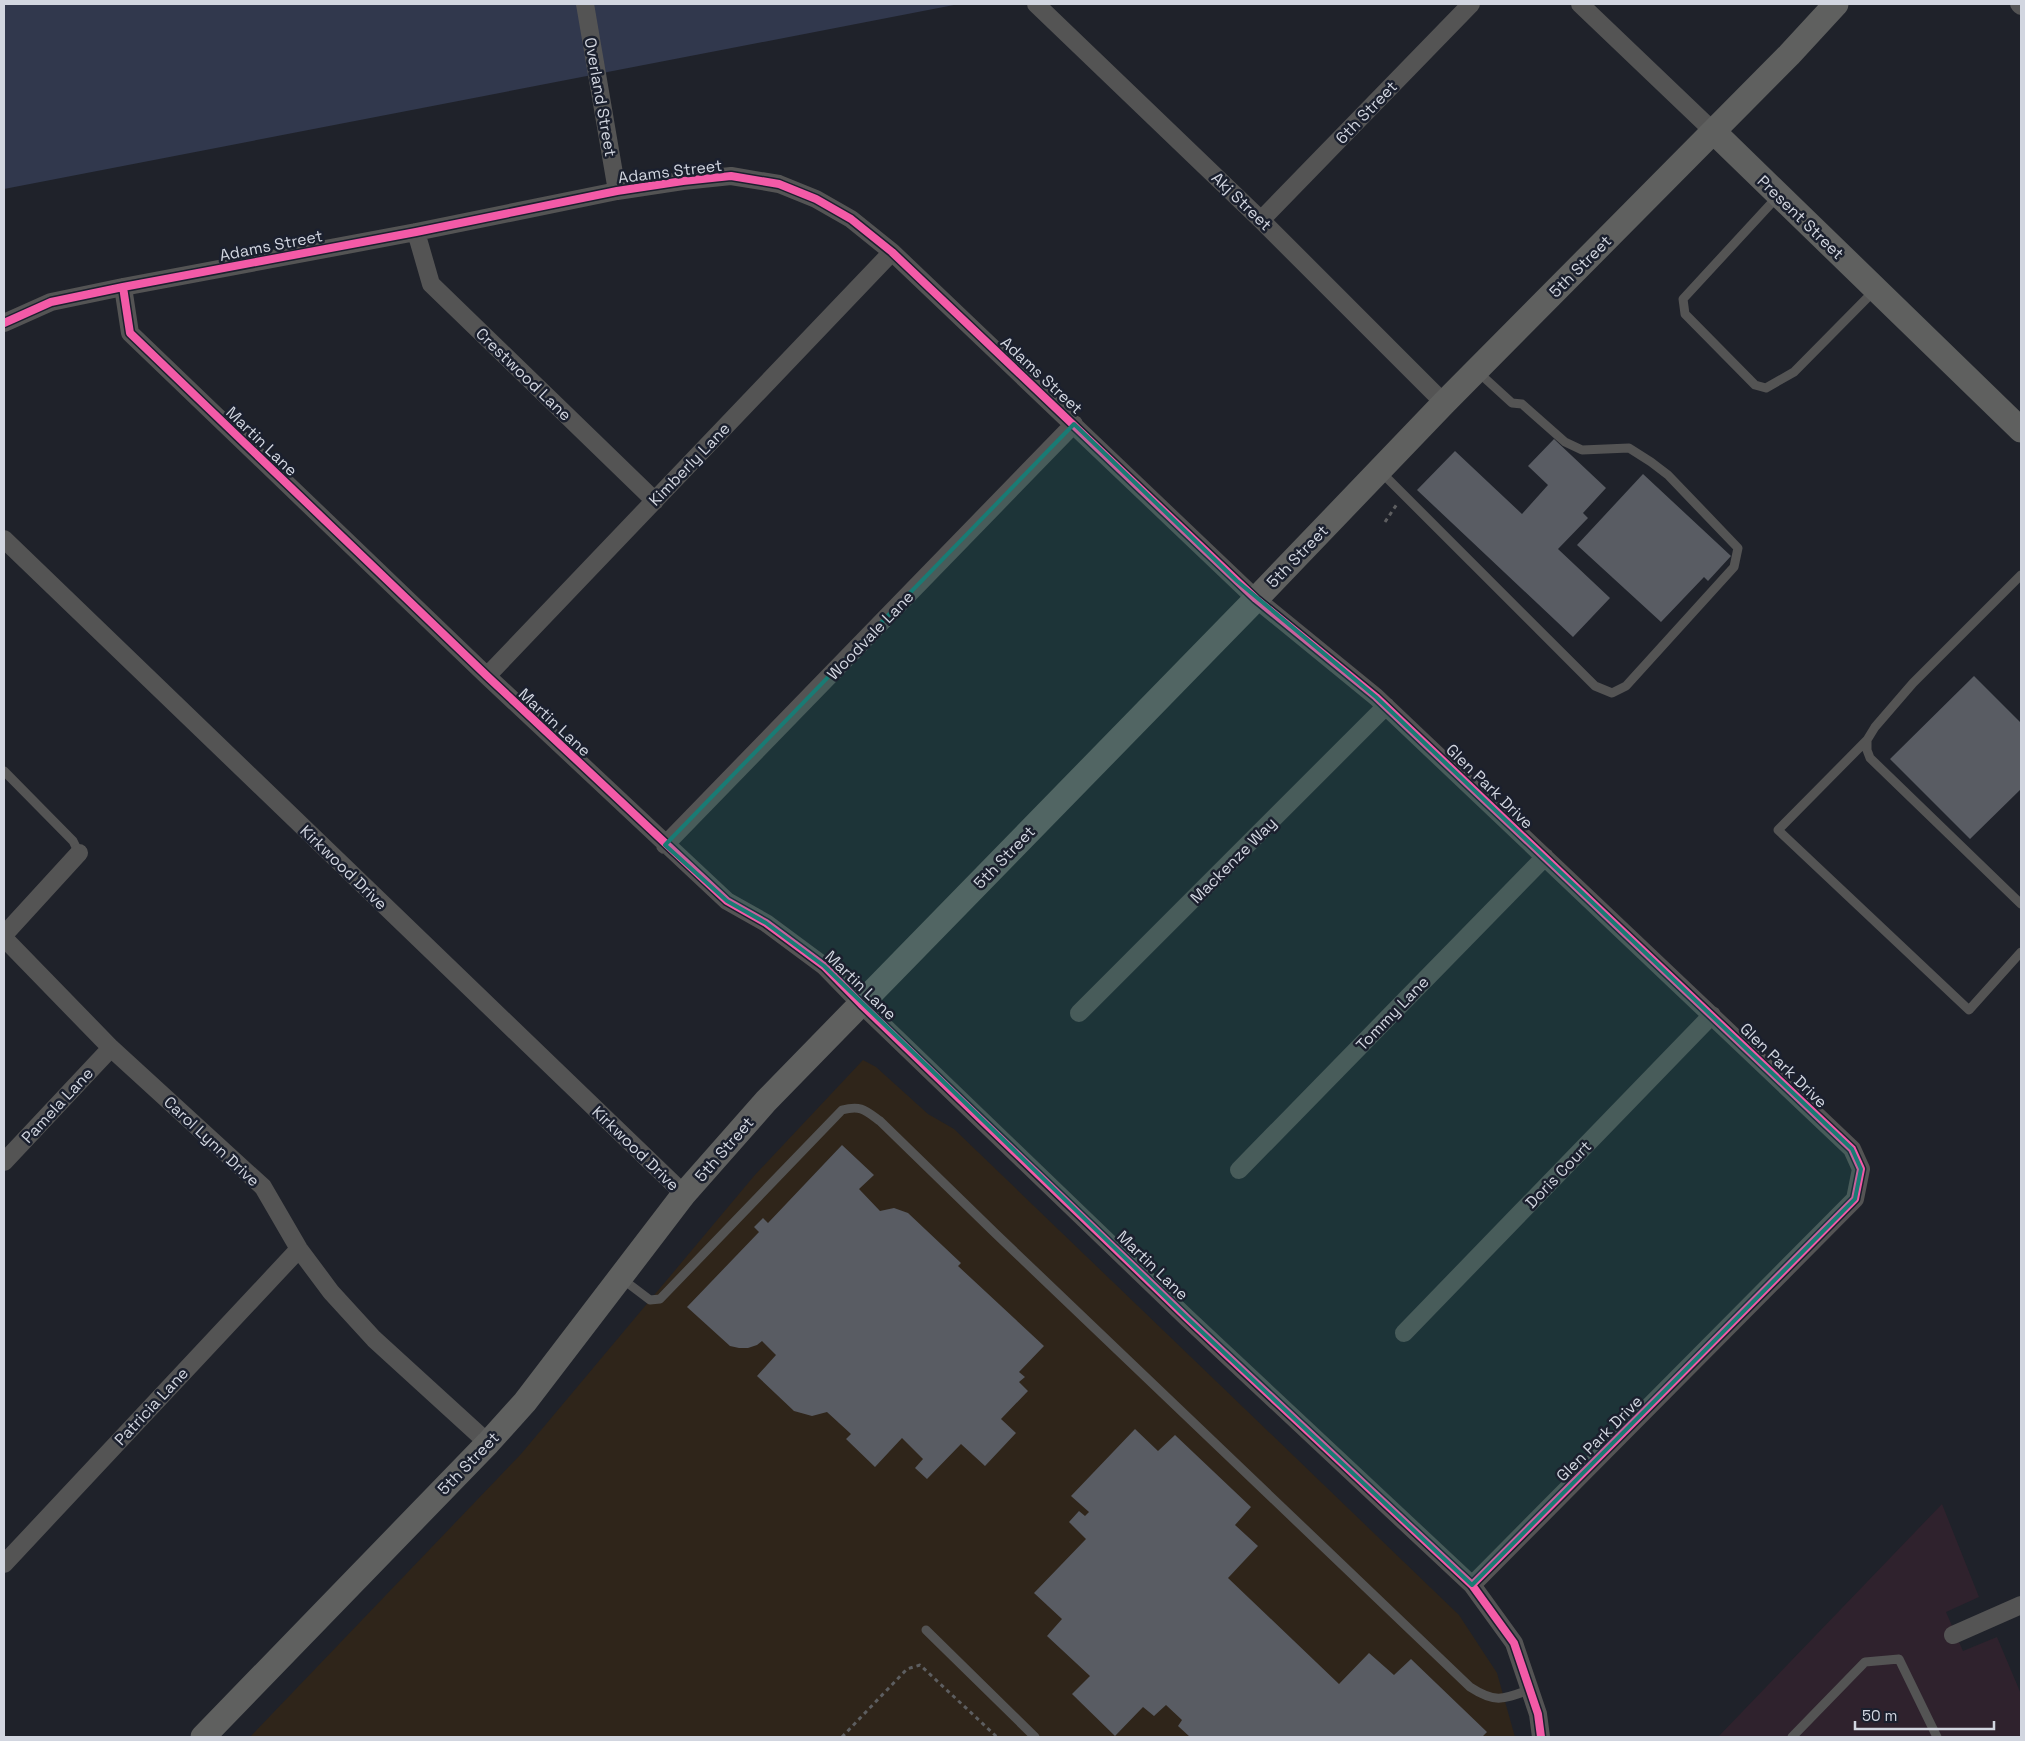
<svg xmlns="http://www.w3.org/2000/svg" width="2025" height="1741" viewBox="0 0 2025 1741" font-family="'Space Grotesk',sans-serif">
  <rect width="100%" height="100%" fill="#1f222a"/>
  <path fill="#2f222d" d="M1942 1504 1979 1597 1946 1612 1963 1651 1997 1637 2021 1694V1737H1718Z"/>
  <path fill="#2f251a" d="M863 1060 876 1067 928 1114 954 1129 1459 1615 1497 1673 1515 1737H250L521 1454 754 1176Z"/>
  <path fill="#31384d" d="M4 4H959L4 189Z"/>
  <path fill="#595c63" d="M1554 439 1606 488 1583 513 1588 518 1558 549 1610 598 1573 637 1417 490 1455 451 1522 514 1548 485 1528 466Z
    M1643 474 1731 556 1708 581 1704 577 1661 622 1577 545Z
    M1974 676 2021 723V789L1970 839 1890 759Z
    M842 1145 874 1175 859 1189 880 1211 894 1208 908 1213 961 1263 958 1266 1044 1346 1019 1372 1025 1377 1019 1382 1028 1391 1001 1419 1016 1433 985 1466 961 1444 927 1479 915 1468 923 1459 902 1438 875 1467 846 1439 851 1434 827 1412 812 1416 794 1411 757 1376 776 1355 762 1341 757 1345 748 1348H739L730 1346 687 1307 759 1232 754 1227 763 1218 768 1223Z
    M1135 1429 1158 1451 1175 1435 1251 1507 1235 1525 1258 1546 1228 1578 1339 1684 1369 1653 1394 1675 1411 1659 1487 1732 1482 1737H1190L1178 1726 1182 1720 1166 1705 1154 1716 1143 1707 1115 1736 1072 1694 1090 1676 1047 1636 1062 1619 1034 1593 1086 1539 1069 1522 1079 1511 1085 1516 1089 1512 1071 1496Z"/>
  <g fill="none" stroke-linecap="round" stroke-linejoin="round">
    <path stroke="#5d5e60" stroke-width="3" stroke-dasharray="4 4" stroke-linecap="butt" d="M1385 522 1397 504
      M842 1737 907 1669 920 1665 997 1737"/>
    <path stroke="#545454" stroke-width="9" d="M1778 196 1683 299 1685 314 1755 385 1766 388 1794 372 1874 291
      M1381 472 1595 686 1612 693 1626 686 1734 567 1738 548 1668 475 1651 462 1629 448 1582 450 1565 442 1522 404 1512 403 1478 372
      M2021 575 1913 683 1875 727 1867 740V750L1870 758 2021 904
      M1867 740 1778 830 1969 1010 2021 952
      M4 771 73 841 79 853
      M621 1278 650 1300 660 1299 842 1110C861 1105 865 1110 880 1121L996 1234 1470 1687C1496 1704 1504 1699 1531 1689
      M926 1630 1035 1737
      M1792 1737 1865 1662 1899 1659 1937 1737"/>
    <path stroke="#545454" stroke-width="18" d="M585 4 617 191
      M1036 4 1261 220 1444 403
      M1580 4 1714 132
      M2019 4 2021 6
      M1261 220 1471 4
      M416 232 431 284 655 501
      M123 287 130 333 487 676 727 901 766 923 824 966 861 1004 1187 1318 1472 1585 1514 1643 1538 1714 1541 1737
      M4 323 51 302 123 287 416 232 617 191 683 181 731 176 779 184 816 199 851 219 892 252 1256 599 1376 697 1852 1149 1861 1169 1855 1199 1472 1585
      M4 539 684 1194
      M487 676 892 252
      M665 845 1074 424
      M4 935 79 853
      M4 938 111 1048 263 1187 299 1249 331 1292 374 1339 488 1443
      M1079 1013 1386 706
      M4 1162 111 1048
      M1239 1170 1545 857
      M1404 1333 1712 1015
      M4 1564 299 1249
      M1953 1635 2021 1605"/>
    <path stroke="#5f605f" stroke-width="25" d="M1714 132 2021 430
      M203 1737 488 1443 525 1402 684 1194 766 1101 1256 599 1444 403 1789 55 1836 4"/>
    <g stroke="#1b202e" stroke-width="11">
      <path id="cycleway" d="M123 287 130 333 487 676 727 901 766 923 824 966 861 1004 1187 1318 1472 1585 1514 1643 1538 1714 1541 1737
        M4 323 51 302 123 287 416 232 617 191 683 181 731 176 779 184 816 199 851 219 892 252 1256 599 1376 697 1852 1149 1861 1169 1855 1199 1472 1585"/>
    </g>
    <use href="#cycleway" stroke="#f35aa7" stroke-width="8"/>
  </g>
  <path fill="#197b74" fill-opacity="0.2" stroke="#197b74" stroke-width="4" stroke-linejoin="round" d="M1074 424 1237 581 1376 697 1852 1149 1861 1169 1855 1199 1472 1585 1187 1318 824 966 766 923 727 901 665 845Z"/>
  <g text-anchor="middle" stroke-width="5" stroke-linejoin="round" paint-order="stroke">
    <g font-size="16" fill="#d2d6e0" stroke="#1b202e">
      <text transform="translate(601 97) rotate(80)" y="6">Overland Street</text>
      <text transform="translate(1366 112) rotate(-46)" y="6">6th Street</text>
      <text transform="translate(670 171) rotate(-7)" y="6">Adams Street</text>
      <text transform="translate(1242 201) rotate(44)" y="6">Akj Street</text>
      <text transform="translate(1801 217) rotate(44)" y="6">Present Street</text>
      <text transform="translate(271 245) rotate(-11)" y="6">Adams Street</text>
      <text transform="translate(1580 266) rotate(-45)" y="6">5th Street</text>
      <text transform="translate(524 374) rotate(44)" y="6">Crestwood Lane</text>
      <text transform="translate(1042 375) rotate(43)" y="6">Adams Street</text>
      <text transform="translate(262 441) rotate(44)" y="6">Martin Lane</text>
      <text transform="translate(689 464) rotate(-46)" y="6">Kimberly Lane</text>
      <text transform="translate(1297 556) rotate(-46)" y="6">5th Street</text>
      <text transform="translate(870 635) rotate(-46)" y="6">Woodvale Lane</text>
      <text transform="translate(555 722) rotate(43)" y="6">Martin Lane</text>
      <text transform="translate(1490 786) rotate(44)" y="6">Glen Park Drive</text>
      <text transform="translate(1004 857) rotate(-46)" y="6">5th Street</text>
      <text transform="translate(1233 860) rotate(-45)" y="6">Mackenze Way</text>
      <text transform="translate(344 867) rotate(44)" y="6">Kirkwood Drive</text>
      <text transform="translate(861 985) rotate(44)" y="6">Martin Lane</text>
      <text transform="translate(1392 1013) rotate(-46)" y="6">Tommy Lane</text>
      <text transform="translate(1784 1065) rotate(44)" y="6">Glen Park Drive</text>
      <text transform="translate(57 1105) rotate(-47)" y="6">Pamela Lane</text>
      <text transform="translate(212 1141) rotate(43)" y="6">Carol Lynn Drive</text>
      <text transform="translate(636 1148) rotate(44)" y="6">Kirkwood Drive</text>
      <text transform="translate(724 1149) rotate(-49)" y="6">5th Street</text>
      <text transform="translate(1558 1174) rotate(-46)" y="6">Doris Court</text>
      <text transform="translate(1153 1265) rotate(44)" y="6">Martin Lane</text>
      <text transform="translate(151 1406) rotate(-47)" y="6">Patricia Lane</text>
      <text transform="translate(1599 1438) rotate(-45)" y="6">Glen Park Drive</text>
      <text transform="translate(468 1463) rotate(-46)" y="6">5th Street</text>
    </g>
  </g>
  <rect width="2025" height="1741" fill="none" stroke="#d2d6e0" stroke-width="10"/>
  <path d="M1855 1721v8h139v-8" fill="none" stroke="#d2d6e0" stroke-width="2.5"/>
  <text x="1862" y="1721" font-size="15" fill="#d2d6e0" stroke="#1b202e" stroke-width="4" paint-order="stroke">50 m</text>
</svg>
